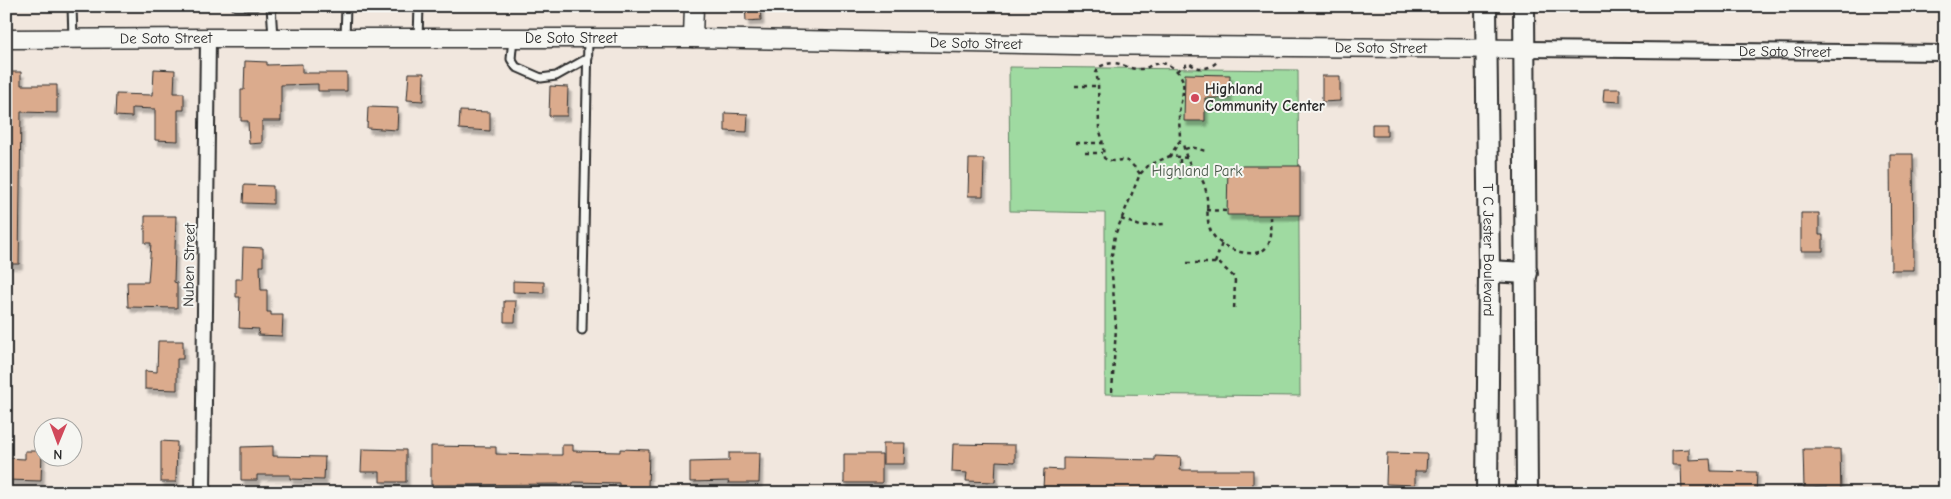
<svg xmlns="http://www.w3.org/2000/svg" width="1951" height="499" viewBox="0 0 1951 499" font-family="'Comic Neue',sans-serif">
  <defs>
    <filter id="shadow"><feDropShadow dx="3" dy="5" stdDeviation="1" flood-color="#0004"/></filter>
  </defs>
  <rect width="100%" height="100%" fill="#f1e7de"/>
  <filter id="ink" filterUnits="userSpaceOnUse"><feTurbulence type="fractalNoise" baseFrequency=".02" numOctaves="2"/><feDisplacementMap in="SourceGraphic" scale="10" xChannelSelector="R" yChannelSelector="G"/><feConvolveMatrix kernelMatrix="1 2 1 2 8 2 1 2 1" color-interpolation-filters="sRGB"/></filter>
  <g filter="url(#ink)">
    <path fill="#9fdaa1" stroke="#658266" d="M1009 67 1298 70 1300 396 1105 394V213L1010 211Z"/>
    <path fill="#dbab8d" stroke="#2b2b2b" filter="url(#shadow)" d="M745 6H760L761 20 746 21Z
      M245 61 267 62V65L302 64V73H347V91H318V84L281 85V121H262V143L249 144 248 121H241V90H244Z
      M154 69 175 70 174 93H184V110H178V141L155 140V109L132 108V117L115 116 116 94 152 95V92H153Z
      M6 72H21V85H57V113L21 112 19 264H6Z
      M409 73H424L423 101 407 100Z
      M1185 74 1230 75 1229 98H1205V121H1184Z
      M1322 76H1340V101L1322 102Z
      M550 86 568 87 567 116H549Z
      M1604 89H1620V102L1603 101Z
      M368 107 398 108 397 130 367 128Z
      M460 111 490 112V131L459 129Z
      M725 113 748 114 747 132 725 131Z
      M1372 124H1387V136H1372Z
      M1890 154H1913L1914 270H1891Z
      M969 159H984L983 196H968Z
      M1228 166H1300V215H1227Z
      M244 185 273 186V204L243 203Z
      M1801 213H1819V235H1823V251H1801Z
      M145 216H176L174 282 177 283V308L128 307 127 282H148L151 243H145Z
      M243 247 263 248V266H260L261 290H267V312H271V315H283L282 336 258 335 259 329 239 328 240 297H236V279H242Z
      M513 281 544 282V293L513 292Z
      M504 301H516L515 322H504Z
      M158 341H183V359H177V390L145 389V371L157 372Z
      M161 441 177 442 176 482H161Z
      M883 443H905L904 464H883Z
      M953 444 1015 445V462L996 461 995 482 966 481 967 473 952 472Z
      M562 445H573V451L620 452V449L649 450 648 487 619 486V483L573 482V484L431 485V446L496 447V454L541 455H562Z
      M273 446V456L325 457 324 480 290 479V475H257V480H241V447Z
      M362 449 406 450V482H380V472H361Z
      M1689 449V460L1710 459 1711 471 1757 472 1756 493H1728V491L1682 493 1681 465H1672V450Z
      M1803 449H1840L1841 493H1827V487L1804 488Z
      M25 451H42L41 481 6 480V458L25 459Z
      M729 453H760L759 483H728L729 481 690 482V462L729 461Z
      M1387 453 1427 454 1426 471H1415V485L1386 484Z
      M844 454H882V483H844Z
      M1155 456 1181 457 1180 470H1253V489L1207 488V491L1043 488 1044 469 1063 470V458L1155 460Z"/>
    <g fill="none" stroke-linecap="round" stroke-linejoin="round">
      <g stroke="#2b2b2b" stroke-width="11">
        <path id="service" d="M72 6 73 38
          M236 6H255
          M271 6 273 38
          M345 38 346 6
          M418 38 419 6
          M513 38 511 59 516 67 541 78 556 76 588 58
          M582 330 588 39"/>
      </g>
      <g stroke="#2b2b2b" stroke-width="18">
        <g id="minor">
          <path id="s1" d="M1525 49 1945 53"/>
          <path d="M203 493 208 38"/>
        </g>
      </g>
      <g stroke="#2b2b2b" stroke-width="21">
        <g id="tertiary">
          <path d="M693 38 694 6"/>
          <path id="s2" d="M6 39 208 38H693L1075 45 1525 49"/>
        </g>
      </g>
      <g stroke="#2b2b2b" stroke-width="24">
        <g id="secondary">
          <path id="s3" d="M1486 6 1489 271 1487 493"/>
          <path d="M1524 6 1527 493"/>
          <path d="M1489 271 1527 273"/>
        </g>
      </g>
      <path stroke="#2b2b2b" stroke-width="2.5" stroke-dasharray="4 4" stroke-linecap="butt" d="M1177 71 1189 63C1198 70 1208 70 1217 62
        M1075 86H1098
        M1076 143H1102
        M1185 149C1195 145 1199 151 1208 151
        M1085 153H1102
        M1187 158 1170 156 1179 142 1183 144C1184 148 1185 154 1187 158 1191 167 1200 174 1204 184 1213 209 1197 232 1229 248 1238 252 1246 254 1255 253 1275 250 1271 230 1271 215
        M1140 174C1121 148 1120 168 1104 158L1102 138 1099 128 1098 82 1096 73 1099 67C1120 57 1124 70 1140 69 1148 69 1154 62 1162 63 1168 64 1172 67 1176 70 1190 83 1180 98 1179 114 1179 123 1180 132 1180 141
        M1180 179V158
        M1206 210 1227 211
        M1121 219 1140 226 1164 224
        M1187 263H1219L1235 278 1234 312
        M1215 263 1222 243
        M1112 392 1116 328 1111 261 1115 235 1140 174 1149 165 1170 156"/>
      <use href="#service" stroke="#f6f6f2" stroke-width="7"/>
      <use href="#minor" stroke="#f6f6f2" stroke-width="14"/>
      <use href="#tertiary" stroke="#f6f6f2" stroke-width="18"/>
      <use href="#secondary" stroke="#f6f6f2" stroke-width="20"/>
    </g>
  </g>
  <circle fill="#d1495b" stroke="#f6f6f2" stroke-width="2" cx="1195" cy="98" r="5"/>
  <g text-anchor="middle" stroke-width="4" stroke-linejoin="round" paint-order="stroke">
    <g font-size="15" fill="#2b2b2b" stroke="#f6f6f2">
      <text dy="5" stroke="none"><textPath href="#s2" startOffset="160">De Soto Street</textPath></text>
      <text dy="5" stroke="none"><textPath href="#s2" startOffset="565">De Soto Street</textPath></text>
      <text dy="5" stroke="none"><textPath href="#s2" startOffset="970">De Soto Street</textPath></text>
      <text dy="5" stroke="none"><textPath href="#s2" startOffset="1375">De Soto Street</textPath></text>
      <text dy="5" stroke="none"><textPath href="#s1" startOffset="260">De Soto Street</textPath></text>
      <text dy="5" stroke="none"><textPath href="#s3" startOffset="244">T C Jester Boulevard</textPath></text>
      <text transform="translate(189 265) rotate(-89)" y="5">Nuben Street</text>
    </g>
    <g font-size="15" font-weight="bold" fill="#2b2b2b" stroke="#f6f6f2" text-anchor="start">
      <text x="1205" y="94">Highland<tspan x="1205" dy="17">Community Center</tspan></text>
    </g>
    <g font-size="15" fill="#485748" stroke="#f6f6f2">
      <text x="1197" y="176">Highland Park</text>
    </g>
  </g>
  <rect width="1951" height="499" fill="none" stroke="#f6f6f2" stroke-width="25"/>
  <rect x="12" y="12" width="1926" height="474" fill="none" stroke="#2b2b2b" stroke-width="2" filter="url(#ink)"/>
  <g transform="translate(58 442) rotate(181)"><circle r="24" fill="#f6f6f2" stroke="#a5a5a2"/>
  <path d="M0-4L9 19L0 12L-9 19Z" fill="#d1495b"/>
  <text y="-8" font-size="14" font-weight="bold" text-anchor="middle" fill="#2b2b2b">N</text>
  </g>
</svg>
